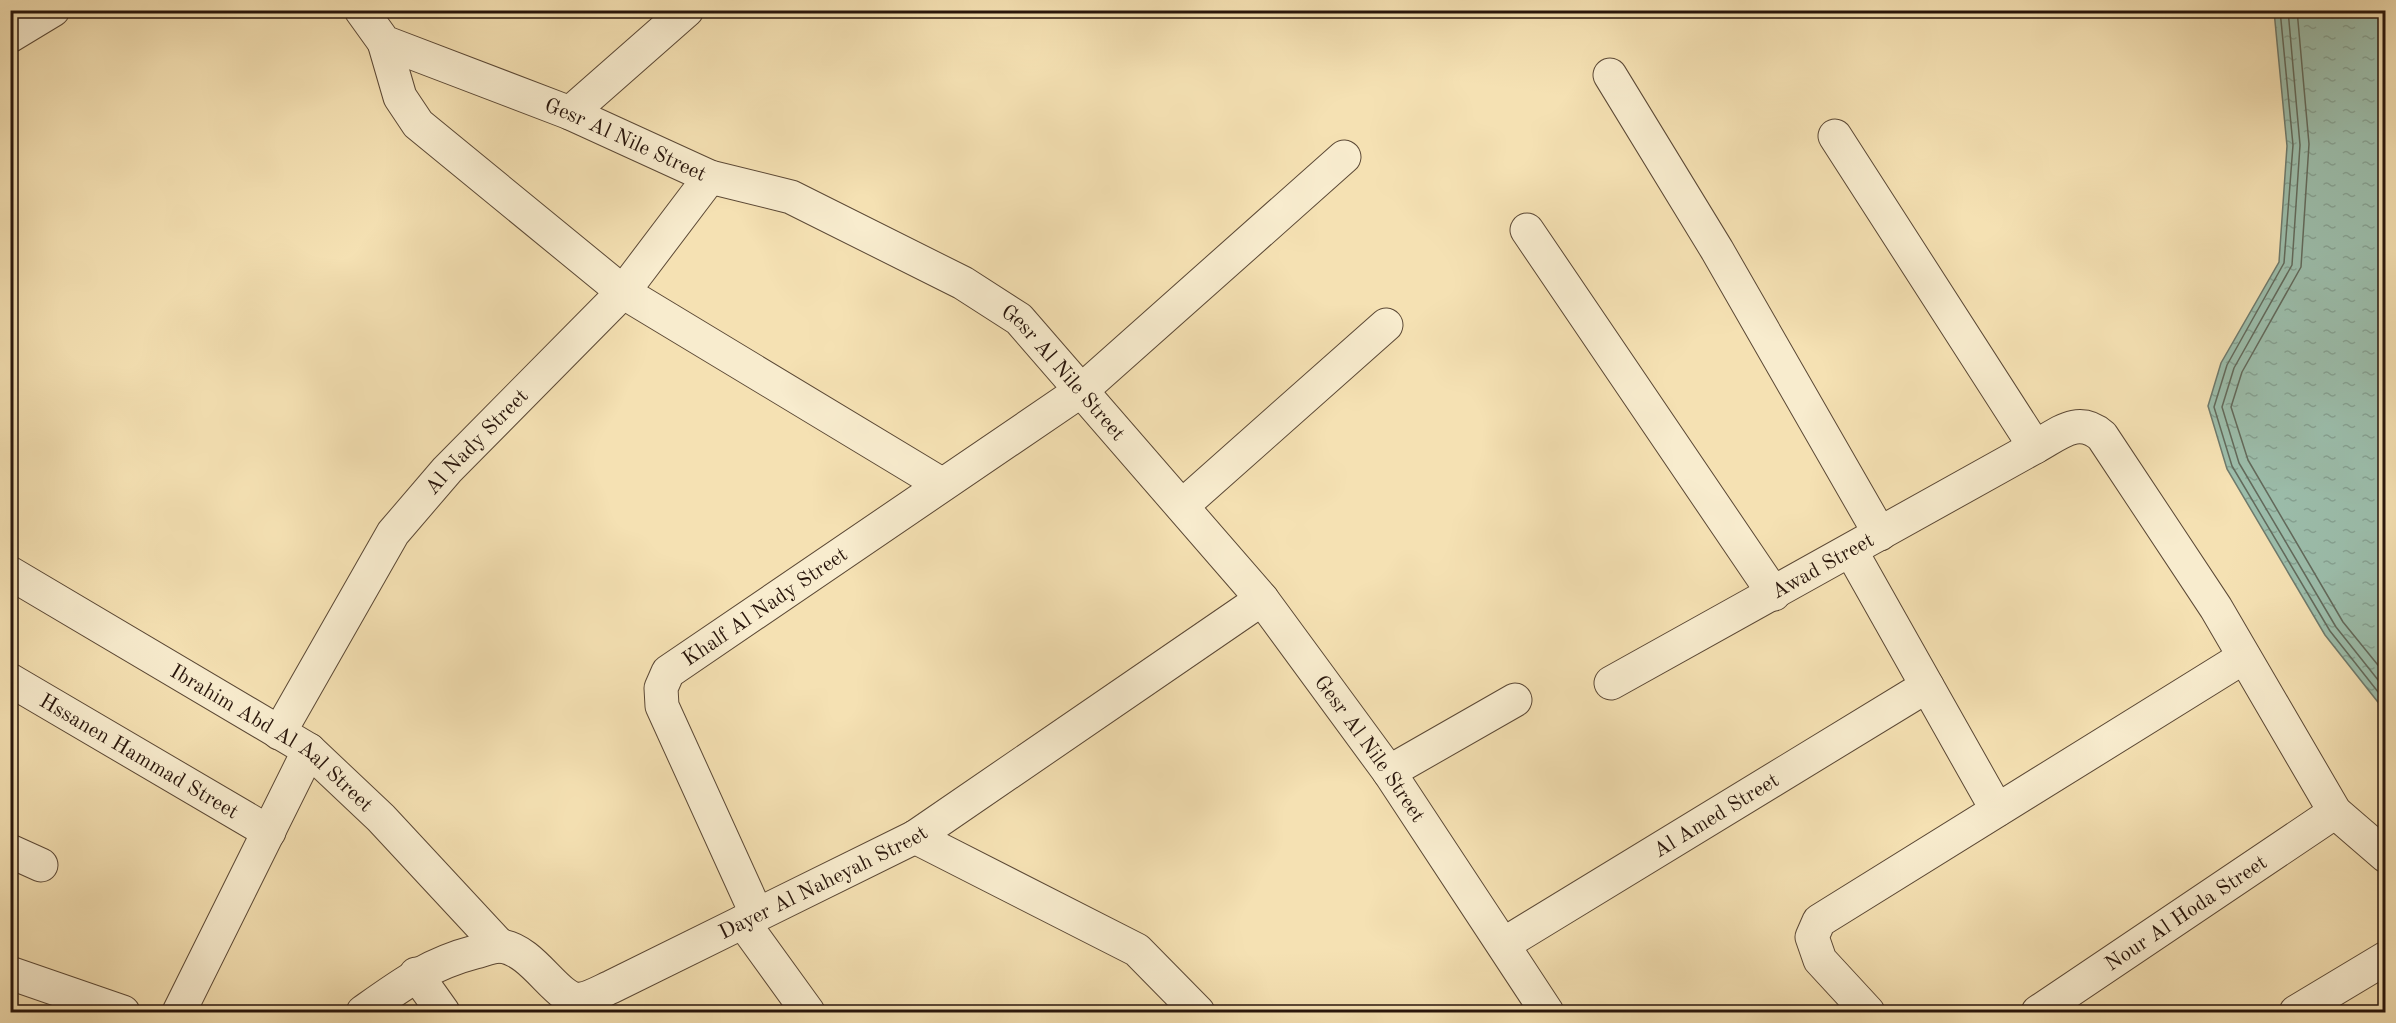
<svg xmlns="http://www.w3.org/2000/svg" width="2396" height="1023" viewBox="0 0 2396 1023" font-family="'Old Standard TT',serif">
  <defs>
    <pattern id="water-ripples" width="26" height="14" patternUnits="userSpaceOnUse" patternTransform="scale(1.5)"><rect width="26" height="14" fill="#9cbeac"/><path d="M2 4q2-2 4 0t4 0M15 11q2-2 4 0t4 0" fill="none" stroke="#86a293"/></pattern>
  </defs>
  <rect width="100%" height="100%" fill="#f5e1b3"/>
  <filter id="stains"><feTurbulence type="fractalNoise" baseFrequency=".00333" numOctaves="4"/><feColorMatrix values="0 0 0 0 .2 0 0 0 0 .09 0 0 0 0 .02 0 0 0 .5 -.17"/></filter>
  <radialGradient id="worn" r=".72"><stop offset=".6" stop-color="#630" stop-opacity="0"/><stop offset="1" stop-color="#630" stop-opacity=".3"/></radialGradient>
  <path fill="url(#water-ripples)" stroke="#6e7a6c" stroke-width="1.5" d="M2274 11H2385V711L2325 635 2227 469 2208 406 2221 363 2279 262 2287 146Z"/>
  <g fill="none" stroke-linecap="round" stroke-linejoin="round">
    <path stroke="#626a5c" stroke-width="1.5" d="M2280 10 2293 145 2284 263 2227 365 2214 407 2232 466 2330 631 2386 702
      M2288 10 2300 145 2292 265 2234 368 2222 407 2239 463 2336 627 2386 690
      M2297 10 2309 144 2301 267 2242 372 2231 407 2248 460 2343 622 2386 675"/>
    <g stroke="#5b4835" stroke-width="35">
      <g id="minor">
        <path id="s1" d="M361 10 384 42 570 113 710 177 791 197 963 283 1019 319 1262 599 1389 772 1547 1012"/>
        <path d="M10 36 53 10"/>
        <path d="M384 42 400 97 418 124 623 292 941 484"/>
        <path d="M1610 75 1717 250 1880 534"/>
        <path d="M570 113 687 10"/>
        <path d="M1835 136 2035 447"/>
        <path d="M1527 230 1774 594"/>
        <path d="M1182 506 1386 325"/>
        <path d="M1851 551 1997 810"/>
        <path id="s2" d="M10 573 309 750 381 818 500 946"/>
        <path id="s3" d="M10 680 269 832"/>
        <path id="s4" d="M1611 683 2035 447C2059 434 2078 415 2102 436L2216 608 2335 812 2386 856"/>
        <path id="s5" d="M279 733 393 533 447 470 623 292 710 177"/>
        <path d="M1389 772 1515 700"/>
        <path d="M915 837 1137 950 1198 1012"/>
        <path d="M10 851 41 865"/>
        <path id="s6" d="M757 915 662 706 661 688 668 672 1082 390 1344 157"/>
        <path d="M743 922 808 1012"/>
        <path id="s7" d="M1504 944 1927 686"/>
        <path d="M10 973 123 1012"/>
        <path d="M416 974 443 1012"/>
        <path d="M179 1012 309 750"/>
        <path id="s8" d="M363 1012C401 985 429 964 475 952 483 950 493 946 501 946 535 950 559 1005 582 999 592 997 602 991 611 987L915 837 1262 599"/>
        <path d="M1868 1012 1820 960 1812 937 1819 921 2244 657"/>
        <path id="s9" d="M2038 1012 2335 812"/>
        <path d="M2296 1012 2386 958"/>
      </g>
    </g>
    <use href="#minor" stroke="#f8ecce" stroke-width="33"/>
  </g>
  <g text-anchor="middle" stroke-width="4.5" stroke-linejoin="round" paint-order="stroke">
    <g font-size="21" fill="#28150b" stroke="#f8ecce">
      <text dy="7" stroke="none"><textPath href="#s1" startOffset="300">Gesr Al Nile Street</textPath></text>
      <text dy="7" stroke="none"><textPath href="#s1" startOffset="804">Gesr Al Nile Street</textPath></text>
      <text dy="7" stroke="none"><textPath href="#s5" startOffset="354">Al Nady Street</textPath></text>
      <text dy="7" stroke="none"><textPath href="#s4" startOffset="242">Awad Street</textPath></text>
      <text dy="7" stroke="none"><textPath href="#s6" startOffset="382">Khalf Al Nady Street</textPath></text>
      <text dy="7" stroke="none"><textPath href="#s2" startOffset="310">Ibrahim Abd Al Aal Street</textPath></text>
      <text dy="7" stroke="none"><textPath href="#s1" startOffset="1290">Gesr Al Nile Street</textPath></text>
      <text dy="7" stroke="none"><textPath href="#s3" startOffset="150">Hssanen Hammad Street</textPath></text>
      <text dy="7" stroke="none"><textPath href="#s7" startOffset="248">Al Amed Street</textPath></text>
      <text dy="7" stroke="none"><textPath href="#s8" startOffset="522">Dayer Al Naheyah Street</textPath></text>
      <text dy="7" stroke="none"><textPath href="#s9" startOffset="178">Nour Al Hoda Street</textPath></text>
    </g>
  </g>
  <rect width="2396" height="1023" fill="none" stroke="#f5e1b3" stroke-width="36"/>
  <rect x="12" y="12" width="2372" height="999" fill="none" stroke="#28150b" stroke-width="3"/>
  <rect x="18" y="18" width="2360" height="987" fill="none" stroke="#28150b" stroke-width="1.5"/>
  <rect width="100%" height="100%" filter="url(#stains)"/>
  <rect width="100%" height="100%" fill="url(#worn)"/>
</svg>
